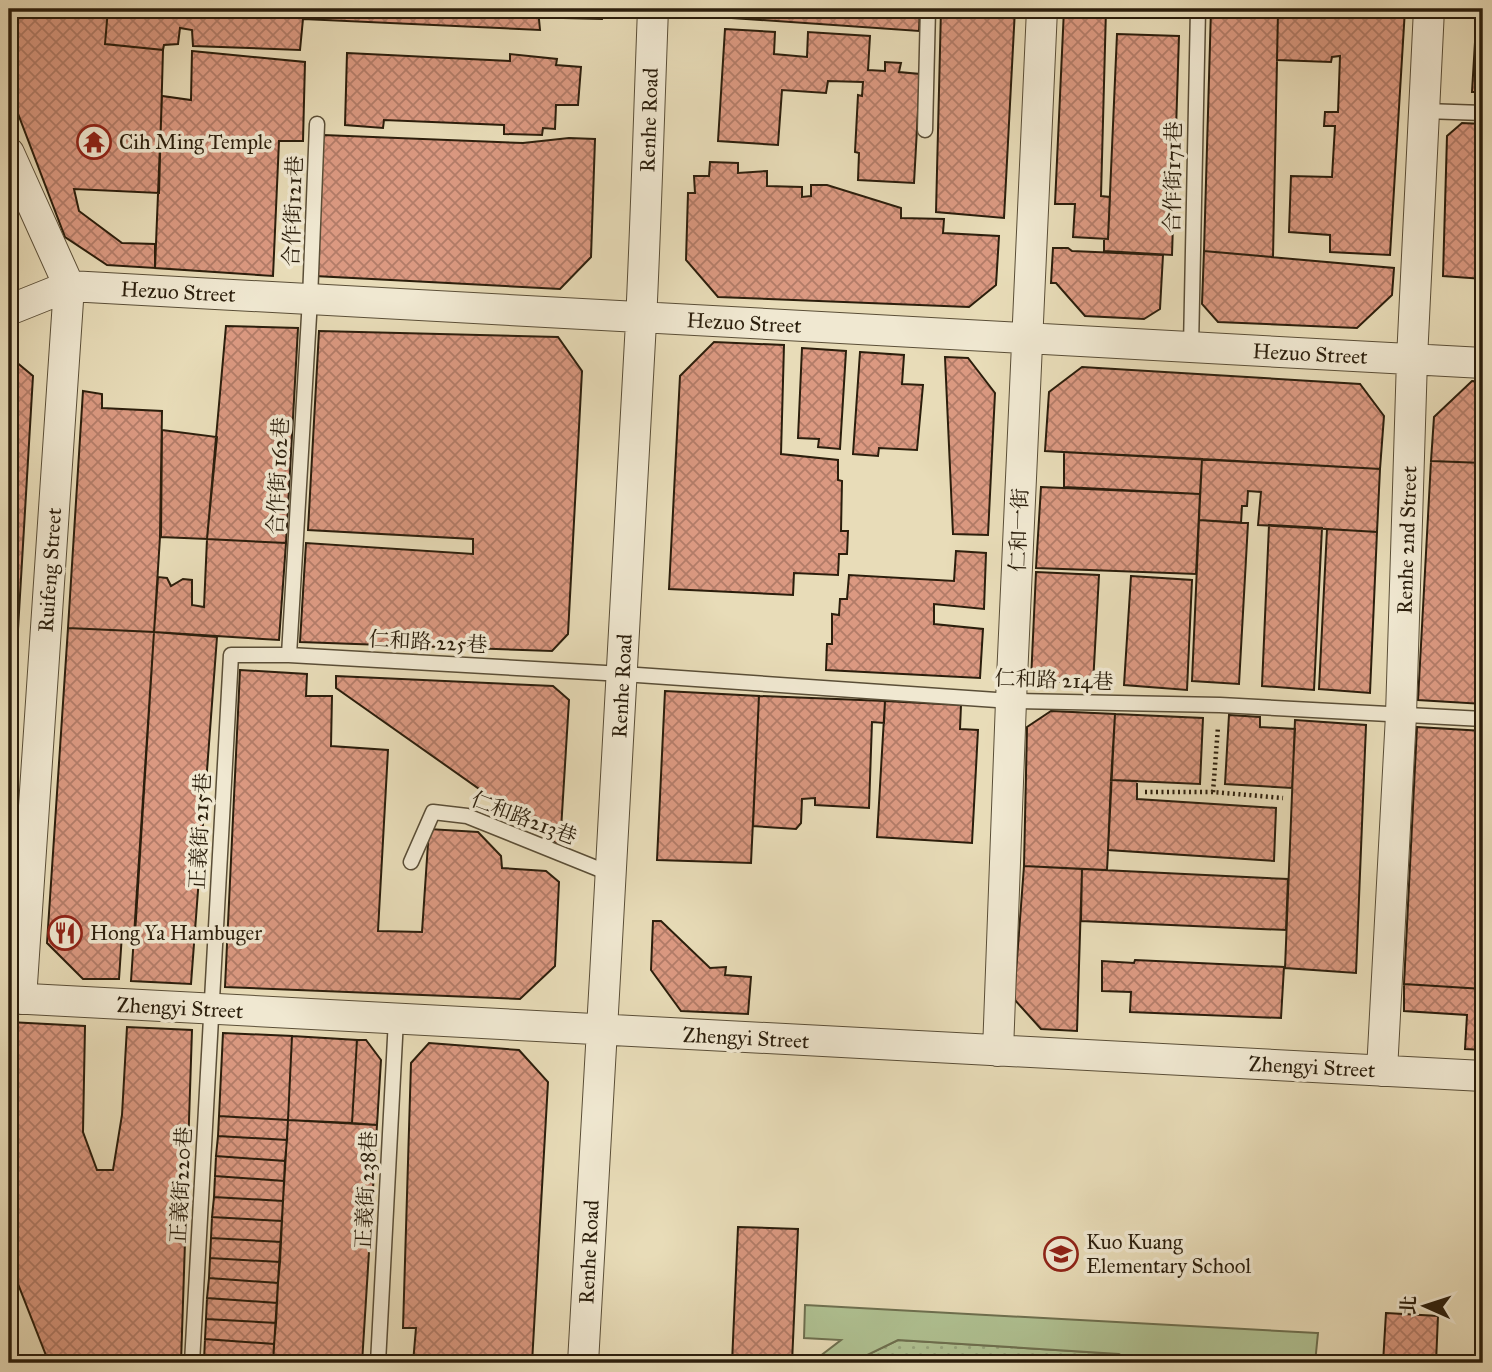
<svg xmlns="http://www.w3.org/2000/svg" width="1492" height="1372" viewBox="0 0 1492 1372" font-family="'IM FELL Great Primer','Noto Serif TC',serif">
  <defs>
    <pattern id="grass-dots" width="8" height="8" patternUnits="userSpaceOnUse" patternTransform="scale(1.75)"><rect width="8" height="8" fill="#b0c293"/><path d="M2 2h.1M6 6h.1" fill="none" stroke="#98a67e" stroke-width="1.8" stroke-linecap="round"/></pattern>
    <pattern id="building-cross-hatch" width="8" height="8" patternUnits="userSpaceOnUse" patternTransform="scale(1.75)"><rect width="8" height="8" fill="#db9981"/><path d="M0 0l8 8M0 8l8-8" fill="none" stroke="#b27c68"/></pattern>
  </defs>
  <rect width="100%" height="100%" fill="#e8dcb8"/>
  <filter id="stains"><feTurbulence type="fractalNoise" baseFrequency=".00286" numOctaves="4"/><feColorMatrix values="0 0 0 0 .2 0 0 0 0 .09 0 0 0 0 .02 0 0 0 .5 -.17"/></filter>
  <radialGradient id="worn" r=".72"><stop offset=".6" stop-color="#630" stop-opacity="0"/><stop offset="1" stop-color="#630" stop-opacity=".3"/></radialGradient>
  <path fill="url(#grass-dots)" stroke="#6e7050" stroke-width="2" d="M898 1340 1119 1354 1133 1363H858L867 1355Z"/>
  <path fill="#b0c293" stroke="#6e7050" stroke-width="2" d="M805 1305 1317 1333H1318L1315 1363H1133L1119 1354 898 1340 867 1355 858 1363H812L815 1360 841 1340 804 1338Z"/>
  <path fill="url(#building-cross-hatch)" stroke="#2b1e0c" stroke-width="2" d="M9 9H108L105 44 163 50 159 193 74 189 79 211 122 243 155 244V268L107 265 65 237 9 90Z
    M108 9H538L540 30 303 19 300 50 193 46 192 30 180 28 178 44 164 45 163 50 105 44Z
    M564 9H603L602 19 564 18Z
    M718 9H920L919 31 718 17Z
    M941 9H1015L1004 218 936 212Z
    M1064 9H1106L1101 196 1110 197 1108 239 1073 237 1075 204H1055Z
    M1211 9 1278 12 1273 257 1204 251Z
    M1305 9H1405L1390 255 1330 252V235L1289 232 1291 176 1332 177 1335 126H1324L1325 112H1338L1340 56 1332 57 1331 62 1277 60 1278 12 1304 13Z
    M1477 9H1483V92H1472Z
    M725 29 775 32 774 54 807 57 808 32 870 36 868 70 885 71V62L901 63 899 72 920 74 914 183 858 180 859 153 855 152 858 95 862 96 863 82 828 81 826 93 782 90 778 145 718 141Z
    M1117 34 1179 36 1172 255 1104 251V239H1108Z
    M192 51 305 62 303 141H279L273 276 155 268 162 96 191 100Z
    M347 53 510 61V54L557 59 556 65 581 67 578 105H556L555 129 543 128 542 135 504 134V125L384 120 383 128 345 125Z
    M1462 123 1483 124V279L1443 276 1447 136Z
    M323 135 523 143 569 138 595 139 591 257 560 289 315 276Z
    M710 162 738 163V173L767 171V186L802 187V197L811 196V185H827L901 208V218L944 219 943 233 999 236 996 285 969 307 718 297 686 260 688 193H695L694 176H709Z
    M9 220 16 238 17 272 9 276Z
    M1053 248H1068L1072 251 1163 255 1160 309 1144 319 1085 316 1056 283H1051Z
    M1204 251 1394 268 1392 295 1357 328 1218 322 1202 304Z
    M226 326 298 328 286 543 207 539Z
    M319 331 558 337 582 371 568 634 552 651 300 642 306 543 473 554V539L308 530Z
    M714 342 784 345 781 454 838 460V480L842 481 841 531H848L847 554H839L838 575 794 573 793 595 669 589 680 376Z
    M802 348 846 351 840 449 818 447 819 439 798 438Z
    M860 352 904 355 902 384 923 385 917 450 879 448 878 456 853 454Z
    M9 356 33 376 9 781Z
    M945 357 968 358 995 393 988 535 953 534Z
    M1082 367 1360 384 1384 416 1380 469 1045 451 1049 392Z
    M1472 381 1483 382V463L1431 461 1434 417Z
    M83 391 102 394V408L162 411 160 537 154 632 68 628Z
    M162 430 217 437 207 539 161 537Z
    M1064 452 1202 459 1200 494 1064 487Z
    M1202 459 1380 469 1377 532 1258 525 1261 492 1248 491 1247 506H1242L1241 523 1199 520Z
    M1431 461 1483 463V704L1418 700Z
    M1041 487 1200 494 1196 574 1036 568Z
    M1199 520 1248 523 1239 684 1192 681Z
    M1269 525 1322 528 1314 690 1262 686Z
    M1327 529 1377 532 1370 693 1319 689Z
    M207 539 286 543 279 640 154 632 158 577 167 578 171 586 183 579 192 580V605L204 607Z
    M956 551 986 553 984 609 934 604V624L983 629 980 678 826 670 827 644H832V614L839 615 840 599H847L849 575 954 581Z
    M1036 572 1099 575 1093 684 1031 680Z
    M1131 576 1192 580 1187 690 1124 685Z
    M68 628 154 632 135 934H122L119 979H83L47 943Z
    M154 632 217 637 191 984 131 981Z
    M240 670 307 674 306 696H332L331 746 388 750 378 931 422 932 429 829 478 832 501 856 502 868 546 871 559 882 555 966 520 999 225 987Z
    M336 676 553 686 569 700 560 846 336 688Z
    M665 691 759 696 751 863 657 860Z
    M759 696 885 701 884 723 872 722 869 808 815 805V798L802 799 801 823 796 829 753 826Z
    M885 701 961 705 960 729 978 730 972 843 877 837Z
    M1051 711 1115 714 1107 870 1024 866 1027 727Z
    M1115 714 1203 718 1200 784 1111 780Z
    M1229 715 1260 717V727L1295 729 1292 788 1225 784Z
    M1295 720 1366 725 1356 973 1285 968Z
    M1417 727 1483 731V989L1404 984Z
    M1111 780 1137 781V799L1276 808 1274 861 1108 850Z
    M1024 866 1082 869 1077 1031 1041 1029 1014 999Z
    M1082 869 1288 879 1286 930 1081 921Z
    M653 921H661L710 968 726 967 725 975 751 977 748 1014 681 1011 651 970Z
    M1135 960 1284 967 1281 1018 1130 1012 1131 992 1102 991V961L1134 963Z
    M1404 984 1483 989V1050L1465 1049 1467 1015 1404 1011Z
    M9 1022 85 1026 83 1132 97 1170H113L122 1115 127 1027 192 1030 181 1363H49L9 1261Z
    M223 1033 292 1036 288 1120 219 1116Z
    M292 1036 357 1040 352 1123 288 1120Z
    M357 1040H366L381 1060 377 1125 352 1123Z
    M429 1043 519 1050 548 1082 532 1363H413L416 1328H403L411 1063Z
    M219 1116 288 1120 287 1140 218 1136Z
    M288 1120 377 1125 362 1363H273Z
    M218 1136 287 1140 285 1161 216 1156Z
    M216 1156 285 1161 284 1181 215 1176Z
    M215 1176 284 1181 283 1201 214 1197Z
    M214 1197 283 1201 282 1221 212 1217Z
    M212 1217 282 1221 281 1242 211 1238Z
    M738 1227 798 1229 792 1363H732Z
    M211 1238 281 1242 280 1262 210 1258Z
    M210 1258 280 1262 278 1283 209 1278Z
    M209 1278 278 1283 277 1303 207 1298Z
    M207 1298 277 1303 276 1323 206 1319Z
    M1386 1313 1438 1316 1436 1363H1383Z
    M206 1319 276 1323 274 1344 205 1339Z
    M205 1339 274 1344 273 1363 204 1360Z"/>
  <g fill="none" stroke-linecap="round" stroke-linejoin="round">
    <g stroke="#5a4e37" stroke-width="17">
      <path id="lane" d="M1425 111 1483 113
        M925 130 928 9
        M1191 347 1198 9
        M289 655 310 299 317 124
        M411 862 433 812 467 816 611 874
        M192 1363 231 655H289L623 674 1011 701 1220 705 1483 719
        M378 1363 396 1019"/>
    </g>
    <g stroke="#5a4e37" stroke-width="32">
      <path id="street" d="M9 153 69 286 21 999
        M9 310 69 286 1483 363
        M9 998 1483 1076
        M998 1051 1011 701 1042 9
        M1382 1071 1401 715 1412 359 1429 9
        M583 1363C602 1016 624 669 641 322 646 218 649 113 653 9"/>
    </g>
    <path stroke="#2b1e0c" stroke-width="4.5" stroke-dasharray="2 3.5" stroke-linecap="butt" d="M1145 792H1213L1283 798
      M1213 792 1218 727"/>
    <use href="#lane" stroke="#f0e8d1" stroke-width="14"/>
    <use href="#street" stroke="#f0e8d1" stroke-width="30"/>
  </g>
  <defs>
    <g id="temple-ring" transform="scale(1.75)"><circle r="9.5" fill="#f0e8d1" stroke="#8f2418" stroke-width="1.5"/><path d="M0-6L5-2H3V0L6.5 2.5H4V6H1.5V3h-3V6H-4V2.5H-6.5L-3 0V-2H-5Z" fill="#8f2418"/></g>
    <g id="restaurant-ring" transform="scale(1.75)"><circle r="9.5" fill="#f0e8d1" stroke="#8f2418" stroke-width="1.5"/><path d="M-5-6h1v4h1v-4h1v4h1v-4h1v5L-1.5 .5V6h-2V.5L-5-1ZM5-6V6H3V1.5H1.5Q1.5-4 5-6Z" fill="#8f2418"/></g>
    <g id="school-ring" transform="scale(1.75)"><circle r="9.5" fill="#f0e8d1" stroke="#8f2418" stroke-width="1.5"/><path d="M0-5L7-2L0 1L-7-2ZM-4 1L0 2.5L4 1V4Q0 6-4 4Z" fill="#8f2418"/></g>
  </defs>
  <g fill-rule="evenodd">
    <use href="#temple-ring" x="94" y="142"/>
    <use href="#restaurant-ring" x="65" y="933"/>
    <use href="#school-ring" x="1061" y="1254"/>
  </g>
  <g text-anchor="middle" stroke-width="7" stroke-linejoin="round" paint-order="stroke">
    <g font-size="21" fill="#2b1e0c" stroke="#f0e8d1">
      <text transform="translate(649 120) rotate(-88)" y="7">Renhe Road</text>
      <text transform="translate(1173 177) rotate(-89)" y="7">合作街171巷</text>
      <text transform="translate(293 211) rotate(-88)" y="7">合作街121巷</text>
      <text transform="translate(178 292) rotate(3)" y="7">Hezuo Street</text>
      <text transform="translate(744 323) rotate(3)" y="7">Hezuo Street</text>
      <text transform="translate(1310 354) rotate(3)" y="7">Hezuo Street</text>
      <text transform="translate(278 476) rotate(-87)" y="7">合作街 162巷</text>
      <text transform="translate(1019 530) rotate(-88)" y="7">仁和一街</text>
      <text transform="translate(1407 540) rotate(-88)" y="7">Renhe 2nd Street</text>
      <text transform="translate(50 570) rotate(-86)" y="7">Ruifeng Street</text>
      <text transform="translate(428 642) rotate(3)" y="7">仁和路 225巷</text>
      <text transform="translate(1054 680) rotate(2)" y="7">仁和路 214巷</text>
      <text transform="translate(622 686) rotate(-87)" y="7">Renhe Road</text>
      <text transform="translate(524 818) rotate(21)" y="7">仁和路213巷</text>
      <text transform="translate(200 831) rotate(-87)" y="7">正義街 215巷</text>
      <text transform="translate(180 1008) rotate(3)" y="7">Zhengyi Street</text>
      <text transform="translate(746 1038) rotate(3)" y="7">Zhengyi Street</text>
      <text transform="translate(1312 1067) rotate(3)" y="7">Zhengyi Street</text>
      <text transform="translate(181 1185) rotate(-87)" y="7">正義街220巷</text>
      <text transform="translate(366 1190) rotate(-87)" y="7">正義街 238巷</text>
      <text transform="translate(589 1252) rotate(-87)" y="7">Renhe Road</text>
    </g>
    <g font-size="21" fill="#2b1e0c" stroke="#f0e8d1" text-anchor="start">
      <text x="119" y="149">Cih Ming Temple</text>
      <text x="90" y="940">Hong Ya Hambuger</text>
      <text x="1086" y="1249">Kuo Kuang<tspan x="1086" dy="24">Elementary School</tspan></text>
    </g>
  </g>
  <rect width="1492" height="1372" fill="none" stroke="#e8dcb8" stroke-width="35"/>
  <rect x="10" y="10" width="1471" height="1351" fill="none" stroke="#2b1e0c" stroke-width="3.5"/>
  <rect x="18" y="18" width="1457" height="1337" fill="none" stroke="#2b1e0c" stroke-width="2"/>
  <g transform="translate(1425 1306) rotate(273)" stroke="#f0e8d1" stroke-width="5" paint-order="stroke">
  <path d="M0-5L12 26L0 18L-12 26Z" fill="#2b1e0c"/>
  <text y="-10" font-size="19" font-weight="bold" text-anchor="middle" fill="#2b1e0c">北</text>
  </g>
  <rect width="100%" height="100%" filter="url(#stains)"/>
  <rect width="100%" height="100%" fill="url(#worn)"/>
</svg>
